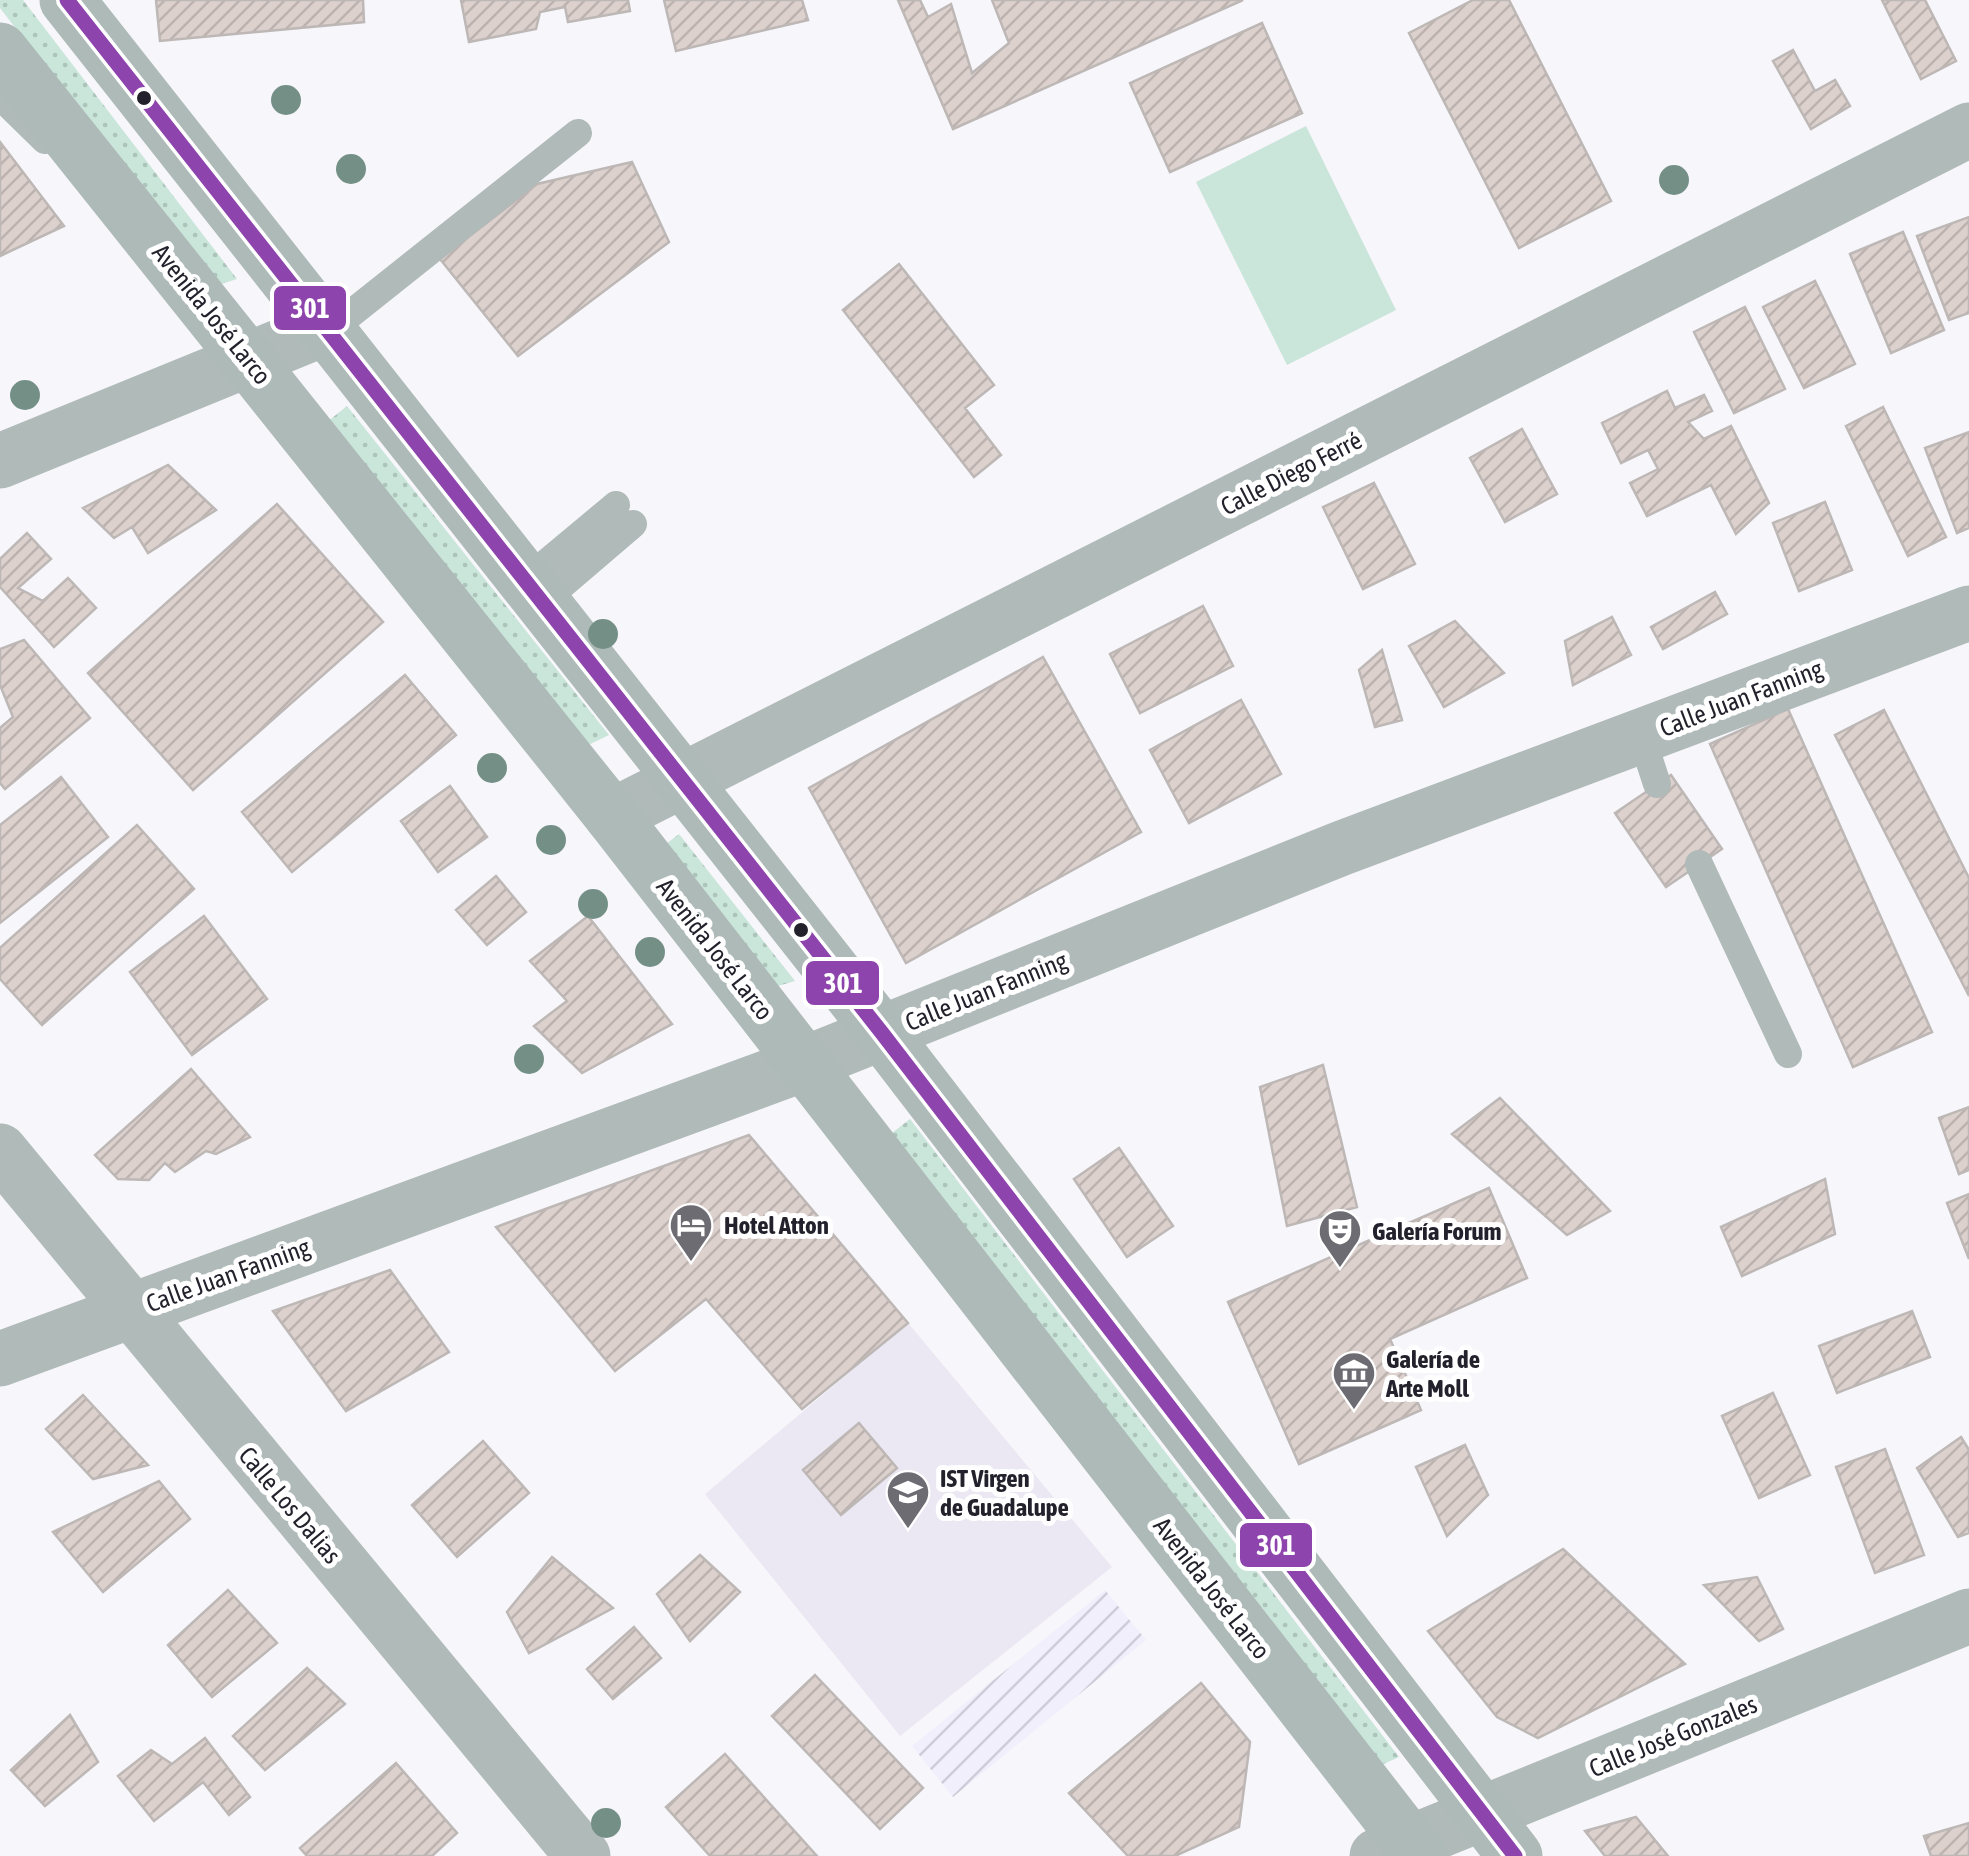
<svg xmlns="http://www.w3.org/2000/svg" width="1969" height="1856" viewBox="0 0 1969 1856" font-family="'Asap Condensed',sans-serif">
  <defs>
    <pattern id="industrial-furrows" width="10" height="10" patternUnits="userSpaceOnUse" patternTransform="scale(2.5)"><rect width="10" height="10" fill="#f2effd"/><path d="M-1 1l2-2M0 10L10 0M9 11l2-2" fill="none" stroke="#cfcdd9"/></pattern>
    <pattern id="grass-dots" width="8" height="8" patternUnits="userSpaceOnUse" patternTransform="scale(2.5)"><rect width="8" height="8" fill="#cae5da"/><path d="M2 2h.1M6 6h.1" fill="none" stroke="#adc4bb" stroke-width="1.8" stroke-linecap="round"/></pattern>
    <pattern id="building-hatch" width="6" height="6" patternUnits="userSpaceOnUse" patternTransform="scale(2.5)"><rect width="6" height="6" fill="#dcd1cd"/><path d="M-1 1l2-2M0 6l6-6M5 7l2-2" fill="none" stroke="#bcb3b0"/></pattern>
  </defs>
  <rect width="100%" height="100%" fill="#f7f6fa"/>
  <path fill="url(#industrial-furrows)" d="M1105 1590 1146 1640 953 1797 912 1746Z"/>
  <path fill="#ebe8f3" d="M908 1323 1112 1567 900 1736 705 1494Z"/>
  <path fill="url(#grass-dots)" d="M0 0H23L237 279 215 286 0 8Z
    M347 406 609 735 586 746 327 422Z
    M679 834 795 981 778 986 666 844Z
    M910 1119 1399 1757 1377 1767 892 1133Z"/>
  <path fill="#cae5da" d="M1306 126 1396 310 1287 365 1196 182Z"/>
  <path fill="url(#building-hatch)" stroke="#bdb7b6" stroke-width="2.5" d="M156 0H363L364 22 160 41Z
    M461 0H628L630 11 568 22 565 7 540 12 536 29 469 42Z
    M664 0H802L808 20 676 51Z
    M898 0H920L928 17 951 4 972 73 1009 43 992 0H1243L953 129Z
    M1473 0H1509L1611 201 1519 248 1409 33Z
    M1882 0H1925L1956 61 1921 79Z
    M1262 23 1302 113 1170 172 1130 83Z
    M1793 50 1815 91 1835 80 1850 106 1811 129 1773 61Z
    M0 142 64 226 0 256Z
    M632 162 669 242 518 356 440 259 537 184Z
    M1969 217V313L1949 320 1917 236Z
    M1903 232 1944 330 1891 353 1850 254Z
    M899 264 994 385 965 408 1001 455 974 477 843 310Z
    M1815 281 1855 364 1804 388 1763 307Z
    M1745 307 1785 389 1734 413 1694 332Z
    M1667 391 1675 408 1704 395 1712 411 1688 422 1704 439 1731 426 1769 503 1736 534 1711 485 1647 516 1630 483 1658 469 1648 450 1621 463 1602 423Z
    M1883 407 1946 537 1908 556 1846 426Z
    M1522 429 1557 494 1505 522 1470 458Z
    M1969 432V528L1957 533 1925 448Z
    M168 465 216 510 148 553 132 527 114 538 83 508Z
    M1374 483 1415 564 1363 589 1323 507Z
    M1825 502 1852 570 1799 591 1773 523Z
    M277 504 383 622 193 790 88 673Z
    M27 533 51 559 18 588 43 601 68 578 96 608 54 647 0 587V559Z
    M1715 592 1727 614 1663 649 1651 627Z
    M1203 606 1233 666 1140 713 1110 654Z
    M1612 617 1631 655 1573 685 1565 641Z
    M1455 621 1504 673 1444 707 1409 646Z
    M24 640 90 718 5 789 0 783V728L13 717 0 685V649Z
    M1382 650 1402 720 1375 727 1359 670Z
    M1043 657 1141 832 906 963 809 788Z
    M405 675 456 735 292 872 242 812Z
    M1241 700 1281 774 1189 823 1150 750Z
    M1788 709 1932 1032 1853 1067 1710 744Z
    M1884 710 1969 878V996L1835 735Z
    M1671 775 1722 849 1666 887 1615 813Z
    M61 777 108 837 0 923V825Z
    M450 786 487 837 438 872 401 821Z
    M137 825 194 889 42 1025 0 979V948Z
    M496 876 526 912 487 945 456 910Z
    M204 916 267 999 192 1055 130 972Z
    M588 916 672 1024 582 1073 534 1026 567 1001 530 961Z
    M1323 1065 1357 1207 1287 1226 1260 1087Z
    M191 1069 250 1137 216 1154 206 1151 175 1172 165 1163 149 1180 118 1179 95 1155Z
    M1500 1098 1610 1211 1567 1235 1452 1134Z
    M1969 1107V1170L1959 1174 1939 1118Z
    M749 1135 908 1323 802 1409 706 1299 615 1371 496 1227Z
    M1119 1148 1173 1226 1127 1257 1074 1179Z
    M1825 1179 1835 1234 1742 1276 1721 1227Z
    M1489 1188 1527 1278 1390 1339 1421 1410 1299 1464 1228 1302Z
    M1969 1194V1259L1947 1203Z
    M390 1270 449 1352 346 1411 273 1311Z
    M1912 1311 1930 1357 1837 1393 1819 1346Z
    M1773 1393 1810 1475 1759 1498 1722 1416Z
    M83 1395 148 1465 93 1479 46 1429Z
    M859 1423 897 1468 841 1515 803 1470Z
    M1961 1437 1969 1450V1533L1958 1537 1917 1468Z
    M483 1441 529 1493 457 1557 412 1505Z
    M1465 1445 1488 1495 1447 1536 1416 1467Z
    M1885 1449 1924 1555 1875 1573 1836 1467Z
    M159 1481 190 1519 103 1592 53 1532Z
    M1563 1549 1685 1664 1538 1738 1497 1717 1428 1631Z
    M700 1555 740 1592 690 1641 657 1594Z
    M552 1557 613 1608 529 1653 507 1612Z
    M1757 1577 1783 1629 1759 1641 1704 1585Z
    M228 1590 277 1643 212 1697 168 1645Z
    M634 1627 661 1658 613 1699 587 1669Z
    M307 1668 345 1704 265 1770 233 1736Z
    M815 1675 923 1788 880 1829 772 1716Z
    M1201 1683 1250 1742 1239 1827 1175 1856H1128L1069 1793Z
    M70 1715 98 1762 45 1806 11 1770Z
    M205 1738 250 1797 229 1815 203 1782 154 1821 118 1776 151 1750 172 1764Z
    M725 1754 817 1856H710L666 1807Z
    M396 1763 457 1833 432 1856H307L300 1848Z
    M1636 1817 1668 1856H1605L1585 1831Z
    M1969 1823V1856H1931L1924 1836Z"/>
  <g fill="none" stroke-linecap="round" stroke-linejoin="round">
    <path stroke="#b0bab9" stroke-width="28" d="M0 96 45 140
      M328 327 348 316 578 133
      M526 580 616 505
      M543 601 633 524
      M1641 735 1657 784
      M1699 864 1788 1054"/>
    <path stroke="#b0bab9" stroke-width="55" d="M0 461 328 327
      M612 816 1969 130
      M0 1151 583 1856
      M0 1359 804 1064 1342 848 1969 613
      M1377 1856 1969 1616"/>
    <path stroke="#aebab7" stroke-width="55" d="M67 0 882 1033 1515 1856
      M0 50 612 816 1420 1856"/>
    <g stroke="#fff" stroke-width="22">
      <path id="bus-1" d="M67 0 882 1033 1515 1856"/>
    </g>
    <use href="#bus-1" stroke="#8e44ad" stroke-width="15"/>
  </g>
  <g fill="#749086">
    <circle cx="286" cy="100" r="15"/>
    <circle cx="351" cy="169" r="15"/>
    <circle cx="1674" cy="180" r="15"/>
    <circle cx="25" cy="395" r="15"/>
    <circle cx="603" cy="634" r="15"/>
    <circle cx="492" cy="768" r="15"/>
    <circle cx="551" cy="840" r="15"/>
    <circle cx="593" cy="904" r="15"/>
    <circle cx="650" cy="952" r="15"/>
    <circle cx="529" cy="1059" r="15"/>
    <circle cx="606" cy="1823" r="15"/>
  </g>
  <defs>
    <g id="hotel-pin" transform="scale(2.25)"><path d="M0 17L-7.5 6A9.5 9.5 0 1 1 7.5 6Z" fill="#6d6c73" stroke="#fff"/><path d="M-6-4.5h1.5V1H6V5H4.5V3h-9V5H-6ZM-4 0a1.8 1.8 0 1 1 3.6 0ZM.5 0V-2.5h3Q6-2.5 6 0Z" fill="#fff"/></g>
    <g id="theatre-pin" transform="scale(2.25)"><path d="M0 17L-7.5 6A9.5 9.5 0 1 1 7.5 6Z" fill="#6d6c73" stroke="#fff"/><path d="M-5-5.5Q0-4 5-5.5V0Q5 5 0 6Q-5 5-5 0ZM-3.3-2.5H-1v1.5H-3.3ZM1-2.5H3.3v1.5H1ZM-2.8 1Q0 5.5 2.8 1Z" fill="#fff"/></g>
    <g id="museum-pin" transform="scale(2.25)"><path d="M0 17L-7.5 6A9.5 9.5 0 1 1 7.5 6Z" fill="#6d6c73" stroke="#fff"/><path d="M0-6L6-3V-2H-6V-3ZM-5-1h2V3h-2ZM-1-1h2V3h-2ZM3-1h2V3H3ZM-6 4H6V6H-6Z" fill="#fff"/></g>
    <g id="university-pin" transform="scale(2.25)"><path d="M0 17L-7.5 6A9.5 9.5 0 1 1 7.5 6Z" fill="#6d6c73" stroke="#fff"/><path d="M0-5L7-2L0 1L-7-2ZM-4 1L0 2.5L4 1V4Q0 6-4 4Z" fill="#fff"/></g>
  </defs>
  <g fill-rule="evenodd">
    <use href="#hotel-pin" x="691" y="1225"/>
    <use href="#theatre-pin" x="1340" y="1231"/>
    <use href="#museum-pin" x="1354" y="1373"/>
    <use href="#university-pin" x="908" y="1492"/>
  </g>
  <g fill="#23212b" stroke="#fff" stroke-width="4">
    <circle cx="144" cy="98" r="9"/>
    <circle cx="801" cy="930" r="9"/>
  </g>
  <g text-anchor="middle" stroke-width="10" stroke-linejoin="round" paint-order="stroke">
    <g font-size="25" fill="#23212b" stroke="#fff">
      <text transform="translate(212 314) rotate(51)" y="9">Avenida José Larco</text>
      <text transform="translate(1291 473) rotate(-27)" y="9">Calle Diego Ferré</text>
      <text transform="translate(1741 698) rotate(-21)" y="9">Calle Juan Fanning</text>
      <text transform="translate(715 949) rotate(52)" y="9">Avenida José Larco</text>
      <text transform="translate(986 991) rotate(-22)" y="9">Calle Juan Fanning</text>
      <text transform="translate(228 1275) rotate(-20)" y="9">Calle Juan Fanning</text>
      <text transform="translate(290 1505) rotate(50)" y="9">Calle Los Dalias</text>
      <text transform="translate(1212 1588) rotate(52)" y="9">Avenida José Larco</text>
      <text transform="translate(1673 1736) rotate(-22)" y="9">Calle José Gonzales</text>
    </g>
    <g font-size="25" font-weight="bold" fill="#23212b" stroke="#fff" text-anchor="start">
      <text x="724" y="1234">Hotel Atton</text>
      <text x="1372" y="1240">Galería Forum</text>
      <text x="1386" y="1368">Galería de<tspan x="1386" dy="29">Arte Moll</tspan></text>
      <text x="940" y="1487">IST Virgen<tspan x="940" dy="29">de Guadalupe</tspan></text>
    </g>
  </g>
  <g stroke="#fff" stroke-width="4">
    <rect x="272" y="284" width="76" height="48" rx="10" fill="#8e44ad"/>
    <rect x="804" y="959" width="77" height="48" rx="10" fill="#8e44ad"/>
    <rect x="1238" y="1521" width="76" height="48" rx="10" fill="#8e44ad"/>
  </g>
  <g font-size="28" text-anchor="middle" font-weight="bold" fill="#fff">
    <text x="310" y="318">301</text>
    <text x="843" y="993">301</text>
    <text x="1276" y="1555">301</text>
  </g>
</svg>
